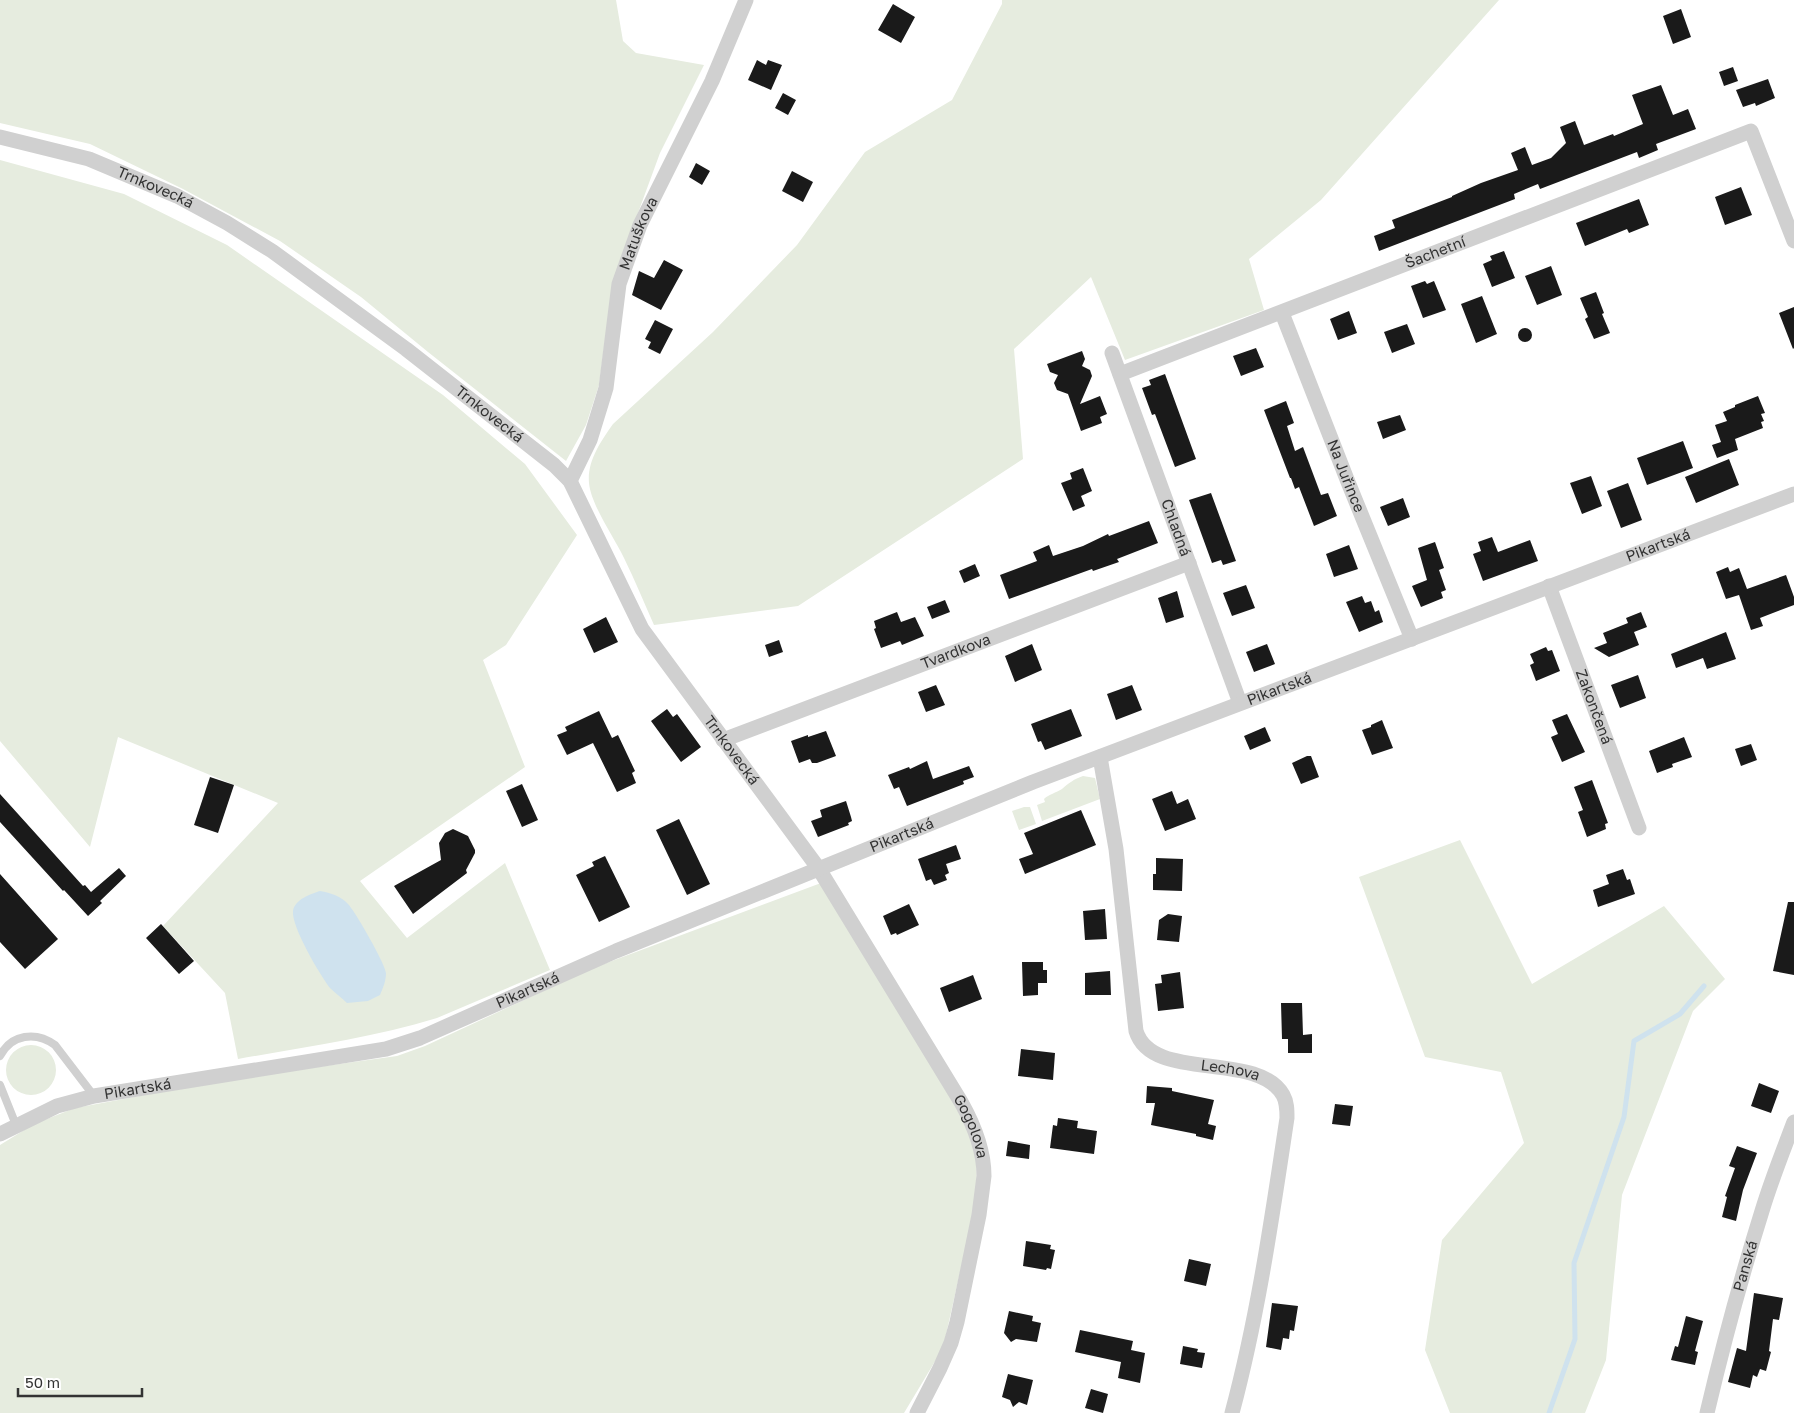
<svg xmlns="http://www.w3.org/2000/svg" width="1794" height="1413" viewBox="0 0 1794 1413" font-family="'Golos Text',sans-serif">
  <rect width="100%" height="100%" fill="#fff"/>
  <path fill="#e6ecdf" d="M0 0H616L623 41 636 53 704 65 660 153 613 281 599 385 586 425 566 461 428 352 361 297 280 241 183 189 90 144 0 123Z
    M1002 0H1499L1321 200 1249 259 1264 310 1125 360 1091 277 1014 349 1023 459 798 606 654 625C644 603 635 580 624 558 614 537 591 505 589 483 587 461 601 441 613 424L713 332 797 245 865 152 952 100 1002 4Z
    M0 160 124 194 227 245 443 395 525 464 577 535 506 645 483 660 525 767 360 881 407 938 505 863 550 970 437 1018C372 1038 304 1047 238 1059L225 993 163 926 278 803 118 737 90 847 0 741Z
    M1083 776 1095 778 1100 799 1042 821 1037 805 1045 802 1044 799C1049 794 1056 793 1062 789 1069 783 1074 779 1083 776Z
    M1024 807H1030L1036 824 1019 830 1012 811Z
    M1460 840 1532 984 1664 906 1725 979 1693 1011 1622 1195 1606 1360 1585 1413H1450L1425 1350 1442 1240 1524 1143 1501 1072 1425 1057 1359 877Z
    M821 883 962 1117 976 1149 977 1187 974 1210 943 1348 904 1413H0V1145L34 1124 75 1108 237 1078 397 1056 425 1046 593 968Z
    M6 1070a25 25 0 1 1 50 0a25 25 0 1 1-50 0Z"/>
  <path fill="#cfe2ee" d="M320 891C331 893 341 896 348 904 355 911 386 965 386 973 386 981 383 988 380 995L368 1001 347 1003C342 998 335 993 330 988 320 975 291 926 293 911 295 899 311 894 320 891Z"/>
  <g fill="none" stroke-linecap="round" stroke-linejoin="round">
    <path stroke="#cfe2ee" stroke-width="5" d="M1549 1413 1575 1339 1574 1263 1624 1117 1634 1041 1680 1014 1704 986"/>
  </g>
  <path fill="#1a1a1a" d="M893 4 915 17 901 43 878 30Z
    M1681 9 1691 37 1673 44 1663 16Z
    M757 60 766 65 768 60 782 65 771 90 748 80Z
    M1733 67 1738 81 1724 86 1719 72Z
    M1768 79 1775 98 1756 106 1755 103 1743 107 1736 90Z
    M1661 85 1673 115 1688 109 1696 129 1656 144 1658 150 1639 158 1637 152 1540 189 1538 184 1514 194 1515 199 1379 251 1374 236 1395 228 1392 220 1452 197V196L1481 183 1518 170 1511 153 1525 147 1532 165 1551 158 1566 143 1560 127 1575 121 1584 145 1613 134 1614 136 1643 124 1632 95Z
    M783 93 796 100 788 115 775 108Z
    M696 163 710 171 702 185 689 177Z
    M792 171 813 182 803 202 782 191Z
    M1741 187 1752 215 1725 225 1715 197Z
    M1639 199 1649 225 1629 233 1627 229 1585 246 1576 223Z
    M1504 251 1515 278 1492 287 1483 264 1492 260 1490 256Z
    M664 260 683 270 661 310 632 295 639 271 654 278Z
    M1551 266 1562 295 1537 305 1525 276Z
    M1425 281 1427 284 1434 281 1446 310 1423 318 1411 286Z
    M1596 292 1604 313 1602 314 1610 333 1594 339 1585 319 1588 317 1580 298Z
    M1482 296 1497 334 1476 343 1461 304Z
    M1794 307V348L1793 349 1779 313Z
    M1349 311 1357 333 1338 340 1330 319Z
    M655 320 673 329 660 354 648 348 651 342 645 339Z
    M1407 324 1415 344 1392 353 1384 332Z
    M1518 335a7 7 0 1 1 14 0a7 7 0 1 1-14 0Z
    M1256 348 1264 367 1241 376 1233 356Z
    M1082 351 1085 359 1082 366 1090 370 1092 376 1080 404 1100 396 1107 414 1100 417 1102 423 1081 431 1068 394 1057 390 1054 383 1058 375 1050 372 1047 364Z
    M1165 374 1196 459 1175 467 1155 414 1152 415 1142 388 1151 385 1149 380Z
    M1758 396 1765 413 1761 414 1764 421 1761 422 1763 428 1735 439 1738 450 1717 458 1712 445 1721 442 1715 425 1727 421 1723 412 1735 407V405Z
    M1286 401 1294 423 1287 426 1295 451 1303 447 1321 495 1328 493 1337 516 1314 526 1299 487 1295 489 1291 478H1290L1264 410Z
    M1400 415 1406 430 1383 439 1377 422Z
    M1683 441 1693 468 1647 485 1637 458Z
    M1729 459 1739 485 1696 503 1685 477Z
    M1083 468 1092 491 1081 496 1085 506 1073 511 1061 483 1072 479 1070 473Z
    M1591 476 1602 506 1582 514 1570 483Z
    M1628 483 1642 520 1621 528 1607 491Z
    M1211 493 1236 561 1223 565 1221 560 1212 563 1189 500Z
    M1403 498 1410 517 1388 526 1380 507Z
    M1149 521 1158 543 1117 559 1119 562 1093 571 1092 569 1009 599 1000 575 1037 561 1033 552 1049 545 1053 556 1083 546 1108 534 1109 536Z
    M1492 537 1498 552 1530 540 1538 561 1483 581 1473 554 1481 551 1478 542Z
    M1435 542 1444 568 1439 570 1446 590 1441 592 1443 598 1421 607 1412 586 1427 580 1418 548Z
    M1349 545 1358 569 1334 577 1326 554Z
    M975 564 980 576 964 583 959 571Z
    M1728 567 1730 572 1739 568 1747 589 1786 575 1794 597V605L1760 618 1763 626 1751 630 1739 595 1726 599 1716 572Z
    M1246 585 1255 608 1232 616 1223 593Z
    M1177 591 1184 617 1166 623 1158 598Z
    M1362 596 1365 603 1371 601 1375 612 1379 610 1383 622 1359 632 1346 602Z
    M945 600 950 612 932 619 927 607Z
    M897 612 901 622 915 617 924 636 902 645 900 641 881 648 874 629 876 628 874 621Z
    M1641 612 1647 627 1634 632 1639 645 1609 657 1594 648 1607 643 1603 633 1628 623 1626 618Z
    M606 617 618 642 594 653 583 629Z
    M1726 632 1736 659 1707 669 1703 658 1676 668 1671 654Z
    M779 640 783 652 769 657 765 645Z
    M1032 644 1042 670 1015 682 1005 656Z
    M1267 644 1275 664 1254 672 1246 652Z
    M1546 647 1548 651 1552 650 1560 671 1536 681 1530 665 1534 663 1530 654Z
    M1638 675 1646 698 1620 708 1611 685Z
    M936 685 945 705 926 712 918 692Z
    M1132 685 1142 710 1116 720 1107 694Z
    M667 709 673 717 677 714 701 747 681 762 651 721Z
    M1071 709 1082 736 1045 750 1041 741 1038 742 1031 724Z
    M599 711 612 738 618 735 635 771 632 773 636 783 617 792 593 743 567 755 557 735 567 731 565 727Z
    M1567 714 1585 752 1562 762 1551 737 1558 734 1552 720Z
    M1382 720 1393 748 1372 755 1362 730 1371 727V725Z
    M1265 727 1271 741 1250 750 1244 736Z
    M826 731 836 756 817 763H812L810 759 799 763 791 741 808 735V737Z
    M1684 737 1692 757 1672 764 1673 767 1657 773 1649 751Z
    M1751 744 1757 760 1741 766 1735 749Z
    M1307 756H1311L1319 777 1301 784 1292 763Z
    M927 761 933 779 969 766 974 777 963 781 964 784 907 806 899 787 894 789 888 775 909 767 910 769Z
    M210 777 234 785 218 833 194 825Z
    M1592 780 1608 823 1605 824 1606 829 1587 837 1578 812 1583 810 1574 787Z
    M522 784 538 820 522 827 506 791Z
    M1172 791 1177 804 1188 799 1196 819 1165 831 1152 799Z
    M0 794 83 886 85 885 91 892 119 868 126 876 100 901 102 903 88 916 64 890 63 891 0 822Z
    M846 801 851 817 852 821 848 823 849 825 818 837 811 821 822 817 820 810Z
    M1081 810 1096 845 1025 874 1019 859 1033 854 1024 833Z
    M679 819 710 884 687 895 656 830Z
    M453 829 468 836 475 850V853L466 870 467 873 413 914 394 886 441 860 439 843 445 833Z
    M956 845 961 859 946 864 949 873 945 875 947 880 934 885 931 879 926 881 918 859Z
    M605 856 630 907 599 922 576 875 594 866 592 862Z
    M1156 858 1183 859 1182 891 1153 890V874H1156Z
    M1623 869 1627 880 1630 879 1635 894 1598 907 1593 890 1609 884 1606 875Z
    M0 874 58 939 25 969 0 942Z
    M1788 902H1794V975L1773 971Z
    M909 904 919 925 897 935 896 933 891 935 883 916Z
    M1105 909 1107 939 1085 940 1083 911Z
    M1168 914 1182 916 1179 942 1157 940 1159 920Z
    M161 924 194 961 179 974 146 938Z
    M1022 962H1043V970H1047V983H1038V995L1023 996Z
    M1110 971 1111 995H1085V973Z
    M1180 972 1184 1008 1158 1011 1155 984 1162 983 1161 975Z
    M973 975 982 999 949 1012 940 988Z
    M1281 1003H1302L1303 1035 1312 1034V1053H1288V1039H1282Z
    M1021 1049 1055 1053 1053 1080 1018 1076Z
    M1759 1083 1779 1091 1771 1113 1751 1106Z
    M1147 1086 1172 1088V1091L1214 1100 1208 1124 1216 1126 1213 1140 1196 1136V1134L1151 1125 1155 1103H1146Z
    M1335 1104 1353 1106 1350 1126 1332 1124Z
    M1058 1118 1078 1121 1077 1128 1097 1131 1094 1154 1050 1148 1053 1125 1057 1126Z
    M1008 1141 1030 1145 1029 1159 1006 1156Z
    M1737 1146 1757 1153 1743 1190 1736 1221 1722 1217 1727 1197 1725 1196 1735 1168 1729 1166Z
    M1026 1241 1051 1245 1050 1249 1055 1250 1051 1269 1047 1268 1046 1270 1023 1266Z
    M1189 1259 1211 1264 1206 1286 1184 1281Z
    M1754 1293 1783 1298 1779 1320 1773 1319 1769 1351 1771 1352 1766 1371 1760 1369 1757 1377 1753 1375 1750 1388 1728 1382 1737 1348 1746 1351Z
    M1272 1303 1298 1306 1294 1331 1290 1330 1289 1339 1283 1338 1281 1350 1266 1347Z
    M1009 1311 1033 1316 1032 1321 1041 1323 1037 1342 1016 1339 1011 1342 1004 1333Z
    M1686 1316 1703 1321 1695 1351 1698 1352 1695 1365 1671 1360 1675 1346 1678 1347Z
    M1080 1330 1133 1341 1131 1350 1145 1353 1140 1383 1118 1378 1121 1362 1075 1352Z
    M1183 1346 1198 1349 1197 1352 1205 1353 1202 1368 1180 1364Z
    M1008 1374 1033 1380 1027 1405 1019 1402 1013 1407 1010 1400 1002 1397Z
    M1091 1389 1108 1394 1103 1413 1085 1408Z"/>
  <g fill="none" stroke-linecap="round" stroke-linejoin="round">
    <path stroke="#d0d0d0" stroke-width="8" d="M0 1056C11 1034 36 1031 55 1045L94 1096
      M0 1085 16 1125"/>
    <g stroke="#d0d0d0" stroke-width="15">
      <path id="s1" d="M0 137 89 159 177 196 227 223 272 251 406 349 554 465 570 481 642 629 819 869 961 1102C974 1125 984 1149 984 1176L979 1215 957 1322 951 1343 940 1368 917 1413"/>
      <path id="s2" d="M1282 313 1348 482 1412 639"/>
      <path id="s3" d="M1112 353 1240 703"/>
      <path id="s4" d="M1120 374 1751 131 1794 241"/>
      <path id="s5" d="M570 481 590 440 606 388 619 284 640 225 712 81 746 0"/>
      <path id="s6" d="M1549 586 1639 828"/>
      <path id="s7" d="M723 740 1189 563"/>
      <path id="s8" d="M1100 757 1116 849 1136 1031C1152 1083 1257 1050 1283 1095 1287 1102 1287 1110 1287 1118 1272 1217 1258 1316 1232 1413"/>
      <path id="s9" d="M0 1134 57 1106 94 1096 386 1049 420 1038 616 951 1033 782 1794 494"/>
      <path id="s10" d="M1707 1413C1723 1345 1741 1278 1762 1211 1771 1181 1783 1151 1794 1122"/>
    </g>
  </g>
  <g text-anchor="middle" stroke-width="5" stroke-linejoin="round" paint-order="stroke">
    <g font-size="15" fill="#333" stroke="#fff">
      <text dy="5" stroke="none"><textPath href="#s1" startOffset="164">Trnkovecká</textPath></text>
      <text dy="5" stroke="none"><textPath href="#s5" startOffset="259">Matuškova</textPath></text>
      <text dy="5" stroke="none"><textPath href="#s4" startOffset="338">Šachetní</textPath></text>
      <text dy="5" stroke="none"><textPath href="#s1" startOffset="569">Trnkovecká</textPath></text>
      <text dy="5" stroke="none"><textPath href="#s2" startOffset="175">Na Juřince</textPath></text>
      <text dy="5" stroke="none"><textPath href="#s3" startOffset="186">Chladná</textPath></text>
      <text dy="5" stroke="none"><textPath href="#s9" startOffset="1766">Pikartská</textPath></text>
      <text dy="5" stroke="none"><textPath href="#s7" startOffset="249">Tvardkova</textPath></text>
      <text dy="5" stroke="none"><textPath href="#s9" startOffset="1361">Pikartská</textPath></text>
      <text dy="5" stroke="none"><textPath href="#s6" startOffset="129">Zakončená</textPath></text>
      <text dy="5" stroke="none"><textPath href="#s1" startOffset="989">Trnkovecká</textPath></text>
      <text dy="5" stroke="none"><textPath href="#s9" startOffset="956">Pikartská</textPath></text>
      <text dy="5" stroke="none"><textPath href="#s9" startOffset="551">Pikartská</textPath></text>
      <text dy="5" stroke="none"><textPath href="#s8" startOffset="384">Lechova</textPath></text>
      <text dy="5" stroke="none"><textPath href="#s9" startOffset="146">Pikartská</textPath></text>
      <text dy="5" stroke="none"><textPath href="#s1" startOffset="1436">Gogolova</textPath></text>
      <text dy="5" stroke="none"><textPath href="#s10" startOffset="152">Panská</textPath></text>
    </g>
  </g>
  <path d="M18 1388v8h124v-8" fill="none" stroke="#333333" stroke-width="2.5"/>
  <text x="25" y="1388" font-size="15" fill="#333333" stroke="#ffffff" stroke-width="4" paint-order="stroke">50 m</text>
</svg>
